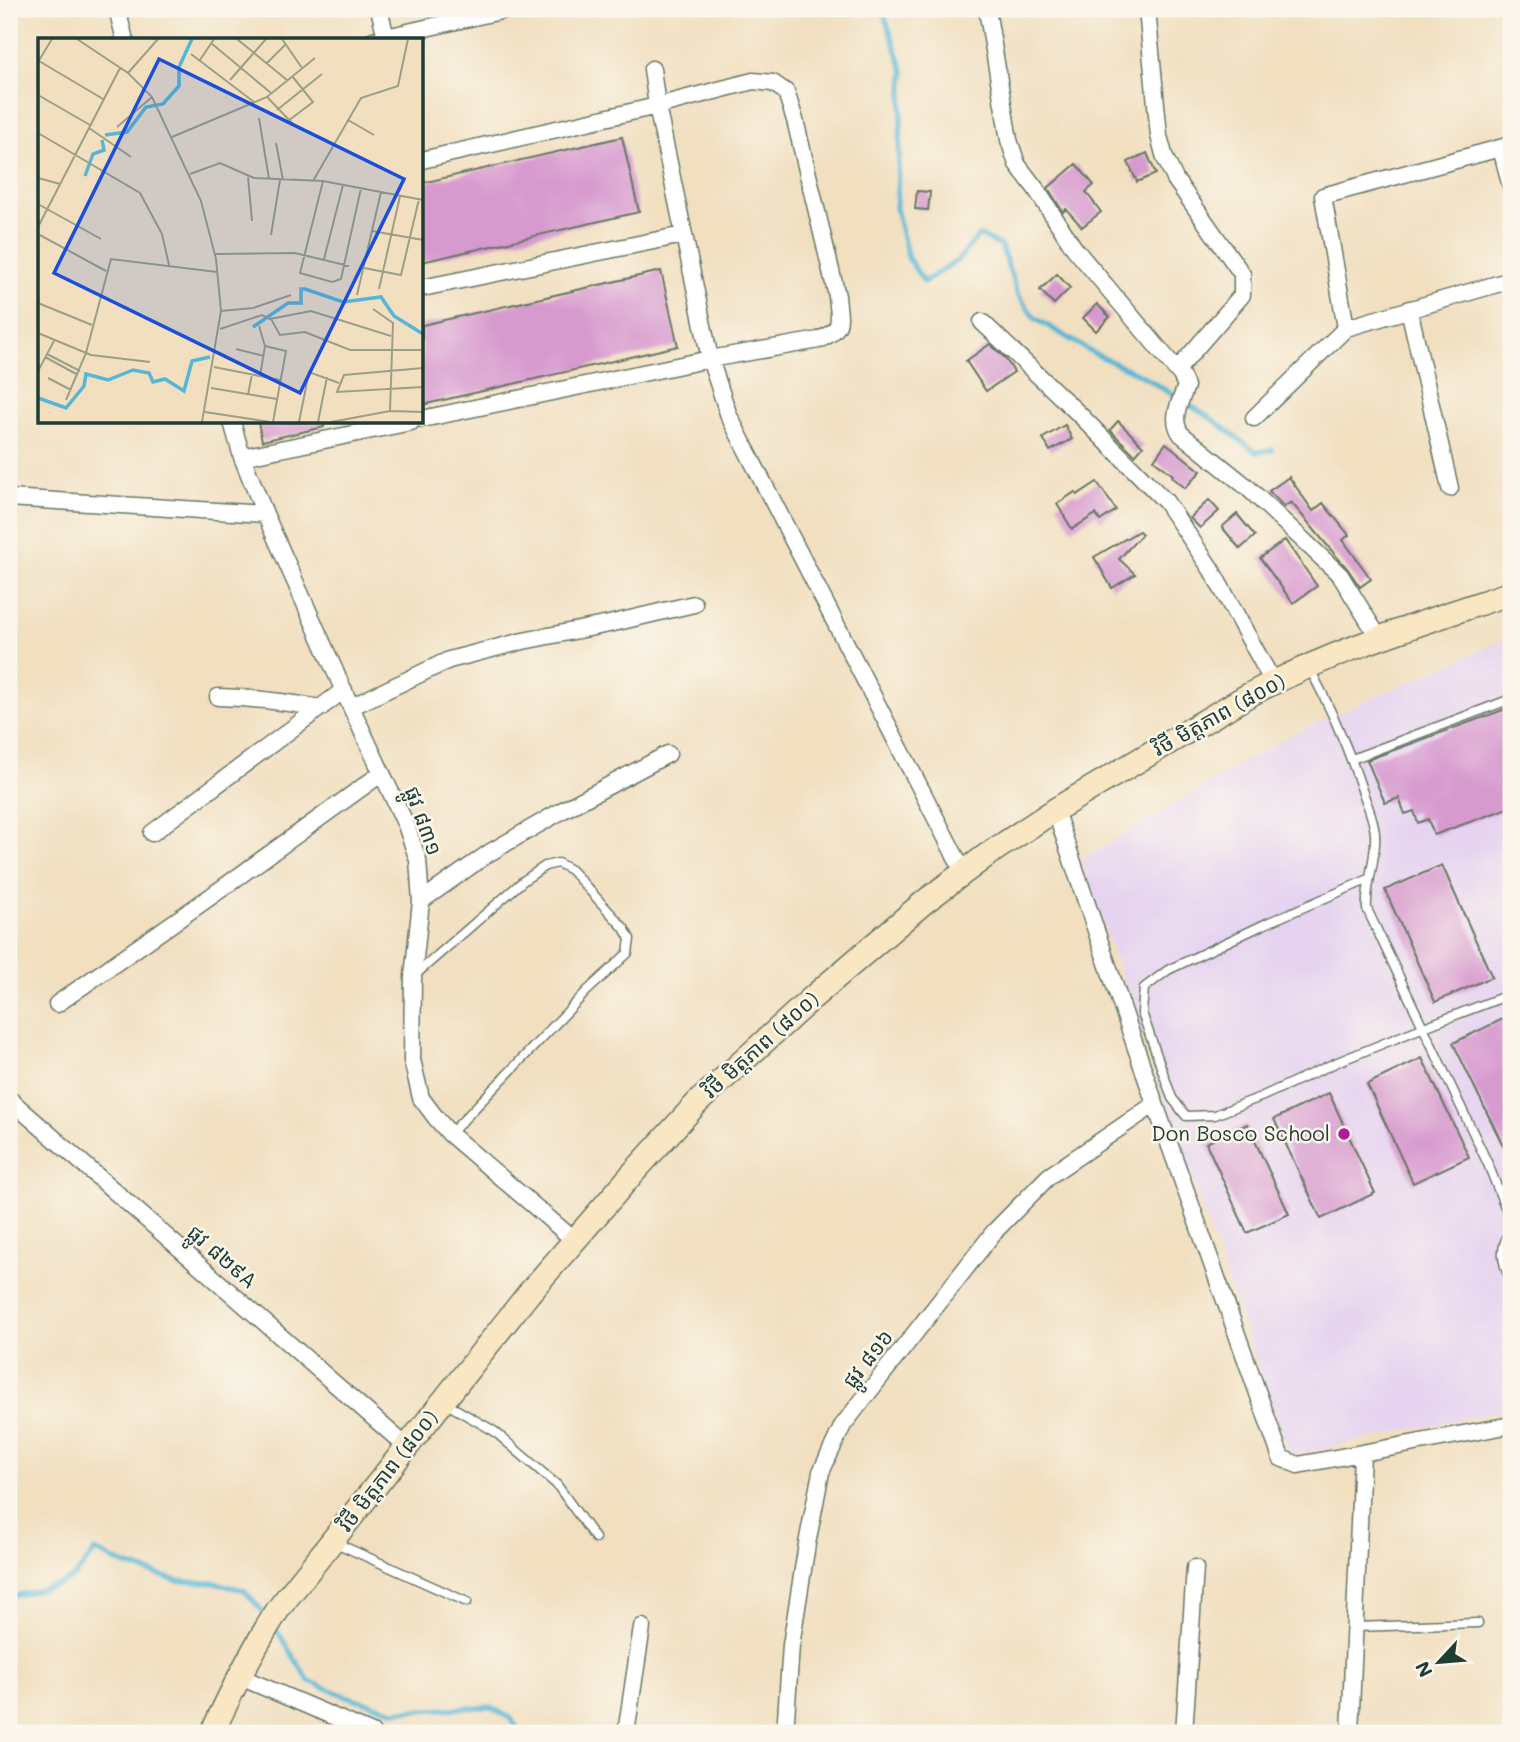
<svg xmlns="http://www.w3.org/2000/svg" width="1520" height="1742" viewBox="0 0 1520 1742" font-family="Mali,'Noto Sans Khmer',sans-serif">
  <rect width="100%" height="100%" fill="#fbf7ec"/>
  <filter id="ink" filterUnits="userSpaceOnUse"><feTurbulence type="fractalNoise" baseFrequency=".0143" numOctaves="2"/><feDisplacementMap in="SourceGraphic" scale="14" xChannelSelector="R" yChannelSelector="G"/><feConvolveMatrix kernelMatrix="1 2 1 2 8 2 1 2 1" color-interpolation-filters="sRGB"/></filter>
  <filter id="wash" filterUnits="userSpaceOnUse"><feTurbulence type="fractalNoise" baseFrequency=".00686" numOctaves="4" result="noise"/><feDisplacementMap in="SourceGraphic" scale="28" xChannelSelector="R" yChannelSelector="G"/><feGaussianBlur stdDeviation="1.57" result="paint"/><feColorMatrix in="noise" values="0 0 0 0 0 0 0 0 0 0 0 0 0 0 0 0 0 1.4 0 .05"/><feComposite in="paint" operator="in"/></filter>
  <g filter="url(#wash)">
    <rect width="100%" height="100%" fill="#f1dfc0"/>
    <path fill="#e6d3f0" d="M1511 636V1408L1289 1456 1081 860 1292 734 1471 655Z"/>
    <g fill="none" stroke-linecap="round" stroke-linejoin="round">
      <path stroke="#57b5d5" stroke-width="5" d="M882 9 904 72 896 208 908 258 924 282 958 260 979 235 1001 246 1018 295 1035 318 1095 354 1141 375 1212 419 1256 452 1273 450
        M9 1597 58 1585 75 1576 95 1551 126 1565 178 1581 214 1583 244 1590 266 1615
        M274 1626 309 1681 346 1696 395 1711 491 1707 510 1718 521 1733"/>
    </g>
    <g id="blocks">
      <path fill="#d79acf" d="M622 137 639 212 422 262V183Z
        M1147 153 1156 174 1137 182 1128 162Z
        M1076 164 1094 185 1086 192 1101 212 1082 227 1066 209 1063 212 1048 188Z
        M917 191 930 192 928 210 915 209Z
        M661 271 678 346 422 405V325Z
        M1057 274 1070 288 1054 304 1040 290Z
        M1097 304 1110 317 1096 331 1083 318Z
        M990 344 1005 358 1014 372 986 391 966 361Z
        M1118 421 1143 446 1135 455 1110 430Z
        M258 422H324V427L262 441Z
        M1065 425 1072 439 1050 451 1043 438Z
        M1166 443 1201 471 1185 488 1172 477 1173 475 1154 460Z
        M1289 477 1313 511 1323 503 1349 535 1343 540 1371 579 1360 587 1347 568 1337 557 1291 502 1284 507 1269 491Z
        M1097 482 1116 510 1100 521 1096 514 1072 529 1057 504 1075 492 1077 495Z
        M1209 500 1219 511 1200 528 1190 518Z
        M1237 514 1255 536 1240 549 1222 527Z
        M1139 531 1142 534 1119 559 1135 574 1112 588 1094 557Z
        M1285 540 1317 586 1293 603 1260 558Z
        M1511 707V807L1434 835 1428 819 1418 823 1414 811 1405 814 1399 798 1385 803 1367 760Z
        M1442 865 1492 977 1435 1002 1385 890Z
        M1511 1015V1162L1453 1043Z
        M1422 1058 1469 1157 1413 1183 1367 1084Z
        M1329 1093 1375 1193 1321 1219 1274 1119Z
        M1247 1124 1289 1214 1247 1233 1206 1143Z"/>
    </g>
  </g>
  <g filter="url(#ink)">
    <use href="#blocks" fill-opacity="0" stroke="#687665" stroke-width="2"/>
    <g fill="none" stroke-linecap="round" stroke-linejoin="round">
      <g stroke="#687665" stroke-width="11">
        <path id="service" d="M1310 669C1331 709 1349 750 1363 793 1368 806 1374 820 1375 834 1377 860 1365 884 1367 909L1488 1164 1511 1222
          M1352 759 1511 699
          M1369 879 1267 923 1168 970 1144 988 1142 1013 1172 1098 1186 1116 1215 1115 1263 1096 1335 1063 1424 1027 1511 994
          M415 975 523 881 545 866 558 863 571 870 624 928 630 939 628 953 587 991 450 1134
          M1511 1226C1500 1253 1500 1255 1511 1282
          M445 1403 494 1431 557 1485 595 1538
          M336 1543 467 1602
          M1355 1627 1478 1623"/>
      </g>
      <g stroke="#687665" stroke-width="19">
        <path id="minor" d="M117 9 125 40
          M379 9 386 37
          M987 9 1009 140 1017 164 1036 189 1074 248 1181 375 1186 386C1180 403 1170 418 1181 434L1247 487 1340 575 1379 638
          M1147 9 1159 136 1165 158 1175 179 1242 274V295L1177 370
          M373 40 509 9
          M652 69 657 106 710 359 729 416 964 873
          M1501 148 1511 187
          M422 160 657 106 753 81 773 83 786 92 795 120 837 296C839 322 845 328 819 340L710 359 422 419
          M422 288 683 235
          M1409 309 1450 488
          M982 322 1080 415 1166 502 1211 569 1273 682
          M1346 328 1323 196 1511 145
          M1254 418 1346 328 1511 280
          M232 422 242 457 265 514 351 707 406 825 418 860 421 901 413 977 412 1060 421 1098 436 1118 450 1134 574 1240
          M242 457 411 422
          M9 498 265 514
          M218 697C253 698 287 702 321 708
          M351 707 449 660 523 641 609 624 694 604
          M1055 810 1155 1104 1281 1458 1298 1465 1511 1425
          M152 833 344 690
          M421 901 489 853 563 810 668 754
          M57 1004 210 897 382 773
          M9 1099 407 1447
          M238 1676 372 1733
          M626 1733 642 1627
          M785 1733 791 1645 807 1544 821 1472 843 1425 994 1232 1049 1176 1155 1104
          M1184 1733 1195 1568
          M1350 1733 1362 1454"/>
      </g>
      <g stroke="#687665" stroke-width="26">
        <path id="secondary" d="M212 1733C232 1690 253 1648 279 1608L529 1293 633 1173 698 1102 812 998 923 903 987 855 1055 810 1247 696C1331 651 1422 623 1511 593"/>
      </g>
      <use href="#service" stroke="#fff" stroke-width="8"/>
      <use href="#minor" stroke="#fff" stroke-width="16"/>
      <use href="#secondary" stroke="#f9e7c3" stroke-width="23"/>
    </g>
  </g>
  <circle fill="#b5179e" stroke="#fbf7ec" stroke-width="2.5" cx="1344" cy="1134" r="7"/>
  <g text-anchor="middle" stroke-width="5" stroke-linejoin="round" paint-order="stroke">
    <g font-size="21" fill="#1f3d34" stroke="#fbf7ec">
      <text transform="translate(1219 715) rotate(-29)" y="7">វិថី មិត្តភាព (៨០០)</text>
      <text transform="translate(423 821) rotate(70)" y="7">ផ្លូវ ៨៣១</text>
      <text transform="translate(761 1045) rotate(-42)" y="7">វិថី មិត្តភាព (៨០០)</text>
      <text transform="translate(222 1257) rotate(41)" y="7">ផ្លូវ ៨២៩A</text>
      <text transform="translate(868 1359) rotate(-52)" y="7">ផ្លូវ ៨១៦</text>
      <text transform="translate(388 1471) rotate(-52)" y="7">វិថី មិត្តភាព (៨០០)</text>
    </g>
    <g font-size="21" fill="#1f3d34" stroke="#fbf7ec" text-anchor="end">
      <text x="1330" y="1141">Don Bosco School</text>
    </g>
  </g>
  <g transform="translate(38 38)">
    <rect width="385" height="385" fill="#f1dfc0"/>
    <path fill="none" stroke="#57b5d5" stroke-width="3.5" d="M67 97 89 94 108 69 125 66 141 48V29L154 1M47 138 55 116 66 112 64 102M215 289 250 265H263V251H267L305 264 343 259 356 278 385 296M0 360 28 370 46 348 48 336 70 342 95 332 111 335 115 344 127 341 146 353 154 323 172 319"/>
    <path fill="none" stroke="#9d9e88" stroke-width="2" d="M39 1 90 35 114 59 163 163 178 221 183 273 164 384M199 1 249 42M244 1 264 30M173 5 233 55M153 16 216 64M162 22 176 1M1 23 65 61M0 24 14 1M229 25 248 6M90 35 120 1M192 42 228 1M0 57 52 87M229 59 257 88M239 72 284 36M221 80 231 141M310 82 336 97M250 83 275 64 254 38M79 89 114 59M51 90 93 119M0 95 102 155 124 196 131 227M134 99 229 59 277 20M238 105 245 142M152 136 182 125 216 140 285 143 385 162M210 139 214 183M0 140 22 146M275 143 323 60 360 48 370 1M285 143 262 235 294 244 303 241 323 150M0 166 63 201M0 189 82 30M334 193 385 202M0 196 68 233M233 197 242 142M177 216 257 215 311 228M286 221 305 147M326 230 363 237 381 161M341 251 362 158M319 257 343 154M0 265 54 287M335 271 355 285 352 373M183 273 215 270 253 257M233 281 242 297 267 294 312 312H385M221 288 227 308 222 338M182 291 224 277 232 281 273 273 353 298M0 295 53 317 112 324M227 308 248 313 235 384M198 311 226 318M9 316 42 333M7 319 40 337M176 329 242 342M385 330 306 337 299 354 385 349M0 333 16 303M10 340 33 352M173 350 239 361M210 357 214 336M28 362 48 315 73 221 179 234M167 374 232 384M261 384 271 334 301 345M280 384 289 339M293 384 352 373 385 374"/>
    <path fill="#1d4ed8" fill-opacity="0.15" stroke="#1d4ed8" stroke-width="3.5" d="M121 21 366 141 262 355 16 235Z"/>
    <rect width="385" height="385" fill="none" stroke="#1f3d34" stroke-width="3.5"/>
  </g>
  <rect width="1520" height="1742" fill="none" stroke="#fbf7ec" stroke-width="35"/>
  <g transform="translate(1439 1662) rotate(244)" stroke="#fbf7ec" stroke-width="5" paint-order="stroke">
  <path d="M0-5L12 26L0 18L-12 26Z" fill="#1f3d34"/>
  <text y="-10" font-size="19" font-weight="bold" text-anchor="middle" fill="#1f3d34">N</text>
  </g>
</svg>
